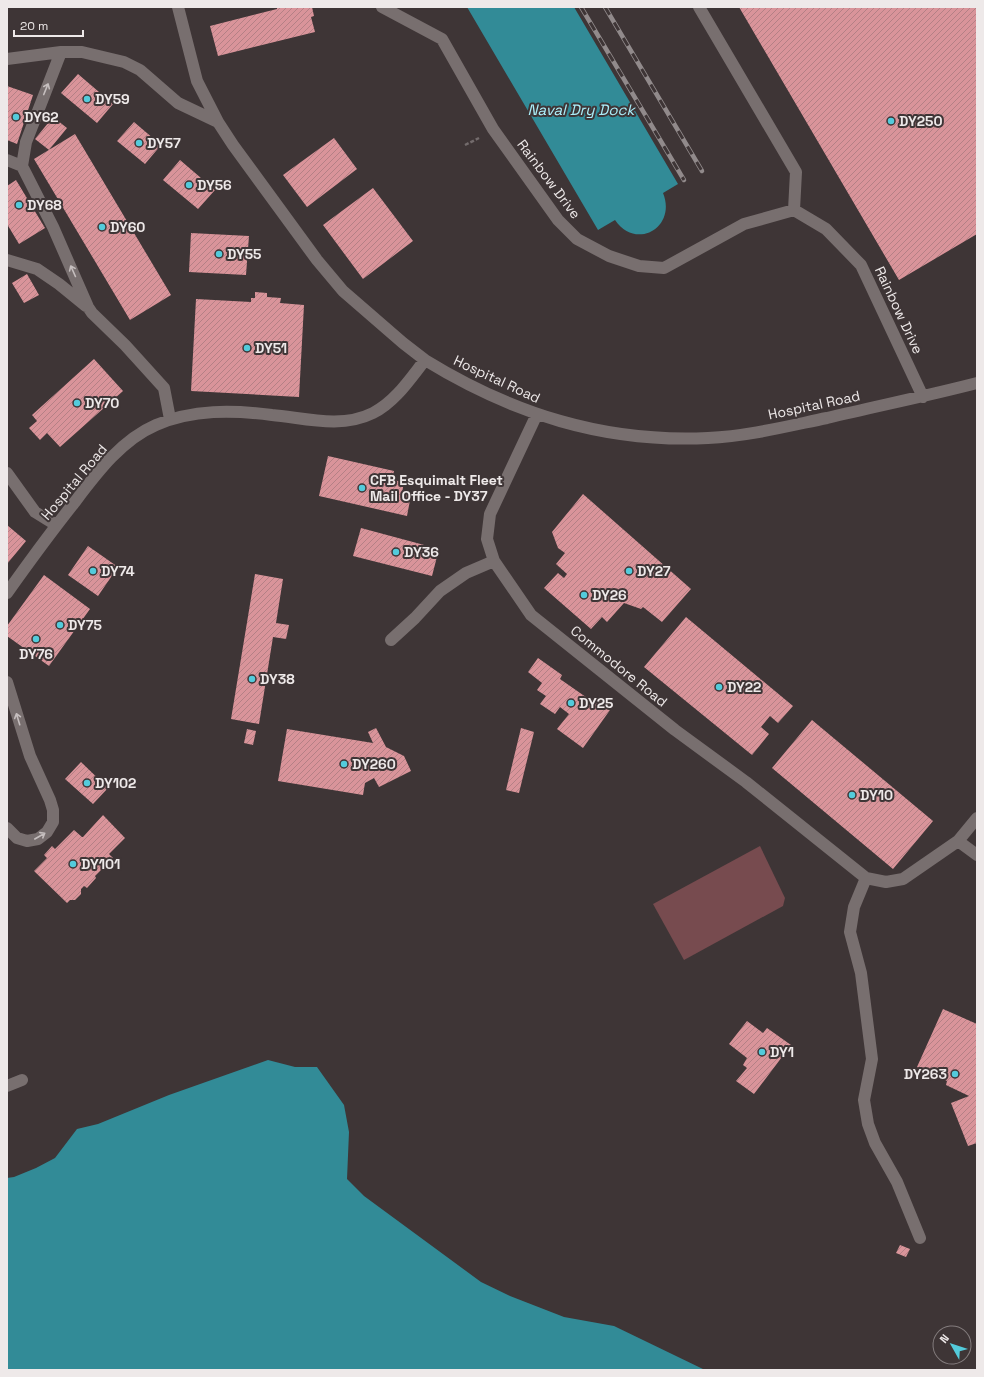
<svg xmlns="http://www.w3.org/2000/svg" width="984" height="1377" viewBox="0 0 984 1377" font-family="'Space Grotesk',sans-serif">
  <defs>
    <pattern id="building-hatch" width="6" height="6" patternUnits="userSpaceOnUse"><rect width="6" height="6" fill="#d9949a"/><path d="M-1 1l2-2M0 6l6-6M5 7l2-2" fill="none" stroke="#b48085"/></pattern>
  </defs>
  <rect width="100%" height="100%" fill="#3e3536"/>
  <path fill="#774b4f" d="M760 846 785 898 783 906 684 960 653 904Z"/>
  <path fill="#328b97" d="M467 7H574L678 184 663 193C677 227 636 251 615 220L598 230Z
    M268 1060 295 1067H317L344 1105 349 1132 347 1179 364 1196 481 1282 510 1296 564 1317 614 1326 705 1370H7V1178L14 1177 36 1168 55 1158 77 1129 98 1124 169 1095Z"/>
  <path fill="url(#building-hatch)" d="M277 7H312L314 16 311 17 315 32 218 56 210 26 277 9Z
    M739 7H977V234L899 280Z
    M78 74 113 104 97 123 61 93Z
    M7 86 33 95 17 144 7 140Z
    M53 117 67 128 49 150 35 139Z
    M134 122 161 145 145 164 117 141Z
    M75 134 171 295 130 320 34 159Z
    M334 138 357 169 307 207 283 175Z
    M180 160 215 190 198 209 163 180Z
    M16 180 45 228 19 244 7 224V186Z
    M373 188 413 241 363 279 323 225Z
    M191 233 249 236 246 275 189 272Z
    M27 274 39 295 24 303 12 283Z
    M255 292 267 293V297L281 298 280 303 304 305 299 397 191 391 196 299 251 302V298H255Z
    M94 359 123 391 60 447 47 433 40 440 29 428 37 421 32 415Z
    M328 456 394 471 392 480 404 482 402 493 411 495 407 516 319 496Z
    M583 494 691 589 662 622 643 607 641 609 624 603 607 622 602 617 591 629 544 588 558 573 564 578 567 574 556 564 565 553 558 548 552 532Z
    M7 525 26 541 7 564Z
    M361 528 439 549 432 576 353 556Z
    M88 546 118 567 98 596 68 575Z
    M255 574 283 579 276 623 289 625 286 639 273 637 259 724 231 719Z
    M44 575 90 609 49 666 7 636V626Z
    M686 617 793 706 778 723 770 716 761 727 769 734 752 755 644 667Z
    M538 658 562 675 560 679 593 702 595 699 610 710 583 748 557 729 569 714 560 707 555 714 540 704 546 696 537 690 542 683 528 672Z
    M812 720 933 821 893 869 772 768Z
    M376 728 386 747 404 756 411 771 379 787 374 778 365 783 363 795 278 781 287 729 373 743 368 732Z
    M521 728 534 732 519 793 506 790Z
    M247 729 256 731 253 745 244 743Z
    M81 762 108 788 93 804 65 779Z
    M103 815 125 838 109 854 113 858 95 876 96 878 87 888 84 886 81 889V894L75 900H70L67 903 34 871 47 858 44 855 52 846 55 849 74 830 82 837H83Z
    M943 1009 977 1024V1143L968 1146 951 1103 969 1096 946 1085 947 1081 917 1067Z
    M747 1021 763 1033 767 1028 791 1045 754 1094 736 1081 747 1068 743 1065 747 1058 729 1044Z
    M900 1245 910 1249 906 1257 896 1253Z"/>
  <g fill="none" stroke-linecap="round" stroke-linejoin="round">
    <path stroke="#736b6c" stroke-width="2.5" stroke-dasharray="4 2" stroke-linecap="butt" d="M465 145 479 138"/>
    <path stroke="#786f6f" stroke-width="12" d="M178 7 197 81 218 122 233 145 317 260 343 291 403 343 425 360
      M382 7 442 39 493 129 558 220 577 239 609 256 639 266 664 268 744 224 794 210 826 229 861 265 923 397
      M699 7 796 172 794 210
      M61 52 26 142 22 166 53 227 88 307 92 313 125 345 164 388 170 419
      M7 59 61 52H82L124 62 140 70 178 103 218 122
      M7 160 22 166
      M7 260 37 269 59 284 86 306
      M537 414 490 514 487 539 494 561 531 615 675 730 746 782 866 878 886 882 903 879 958 841 977 818
      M7 473 35 512 56 525
      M7 593C29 562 51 532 74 503 96 474 121 440 156 425 193 409 233 410 272 415 305 418 341 429 373 413 395 402 410 379 425 360 513 414 604 443 708 438 749 436 788 426 827 418 877 406 927 396 977 383
      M391 640 415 618 440 591 466 573 494 561
      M7 682 30 756 50 800 53 810V822L47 832 38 839 27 841 17 838 7 828
      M958 841 977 855
      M866 878 854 907 850 932 861 973 872 1059 864 1100 868 1124 875 1143 897 1182 920 1238
      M7 1086 22 1080"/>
    <g stroke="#918a8b" stroke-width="4.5">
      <path id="rail" d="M581 7 684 180
        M605 7 702 171"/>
    </g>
    <use href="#rail" stroke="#3e3536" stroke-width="3" stroke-dasharray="9" stroke-linecap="butt"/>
  </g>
  <defs><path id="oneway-shaft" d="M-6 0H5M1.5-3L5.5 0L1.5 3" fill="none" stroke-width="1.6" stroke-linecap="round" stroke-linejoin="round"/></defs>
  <g stroke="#c5bebe">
    <use href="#oneway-shaft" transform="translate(46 89) rotate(-68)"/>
    <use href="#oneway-shaft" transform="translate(73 271) rotate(-114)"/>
    <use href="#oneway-shaft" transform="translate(18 719) rotate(-107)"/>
    <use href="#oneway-shaft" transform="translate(40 836) rotate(-30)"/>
  </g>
  <g fill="#53cbdb" stroke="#3e3536" stroke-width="1.5">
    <circle cx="87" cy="99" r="4"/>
    <circle cx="16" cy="117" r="4"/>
    <circle cx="891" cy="121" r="4"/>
    <circle cx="139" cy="143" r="4"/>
    <circle cx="189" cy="185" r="4"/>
    <circle cx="19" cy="205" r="4"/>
    <circle cx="102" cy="227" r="4"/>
    <circle cx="219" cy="254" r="4"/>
    <circle cx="247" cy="348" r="4"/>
    <circle cx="77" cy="403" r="4"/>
    <circle cx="362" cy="488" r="4"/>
    <circle cx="396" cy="552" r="4"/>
    <circle cx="93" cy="571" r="4"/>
    <circle cx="629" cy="571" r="4"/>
    <circle cx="584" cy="595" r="4"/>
    <circle cx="60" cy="625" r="4"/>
    <circle cx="36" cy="639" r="4"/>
    <circle cx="252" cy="679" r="4"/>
    <circle cx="719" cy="687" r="4"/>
    <circle cx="571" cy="703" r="4"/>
    <circle cx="344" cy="764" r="4"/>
    <circle cx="87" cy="783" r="4"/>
    <circle cx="852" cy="795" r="4"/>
    <circle cx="73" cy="864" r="4"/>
    <circle cx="762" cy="1052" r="4"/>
    <circle cx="955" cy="1074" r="4"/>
  </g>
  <g text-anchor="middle" stroke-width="4" stroke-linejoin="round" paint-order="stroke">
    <g font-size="14" font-weight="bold" fill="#eee9e9" stroke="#3e3536" text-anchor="start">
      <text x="95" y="104">DY59</text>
      <text x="24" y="122">DY62</text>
      <text x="899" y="126">DY250</text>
      <text x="147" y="148">DY57</text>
      <text x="197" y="190">DY56</text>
      <text x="27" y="210">DY68</text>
      <text x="110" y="232">DY60</text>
      <text x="227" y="259">DY55</text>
      <text x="255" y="353">DY51</text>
      <text x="85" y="408">DY70</text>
      <text x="370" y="485">CFB Esquimalt Fleet<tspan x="370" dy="16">Mail Office - DY37</tspan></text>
      <text x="404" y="557">DY36</text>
      <text x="101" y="576">DY74</text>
      <text x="637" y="576">DY27</text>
      <text x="592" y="600">DY26</text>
      <text x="68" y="630">DY75</text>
      <text x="36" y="659" text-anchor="middle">DY76</text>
      <text x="260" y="684">DY38</text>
      <text x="727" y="692">DY22</text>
      <text x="579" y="708">DY25</text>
      <text x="352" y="769">DY260</text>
      <text x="95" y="788">DY102</text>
      <text x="860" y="800">DY10</text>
      <text x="81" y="869">DY101</text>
      <text x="770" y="1057">DY1</text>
      <text x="947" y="1079" text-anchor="end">DY263</text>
    </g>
    <g font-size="14" fill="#eee9e9" stroke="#3e3536">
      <text transform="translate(549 179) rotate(53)" y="5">Rainbow Drive</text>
      <text transform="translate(899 310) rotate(65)" y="5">Rainbow Drive</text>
      <text transform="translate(497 379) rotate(25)" y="5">Hospital Road</text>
      <text transform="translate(814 405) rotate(-12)" y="5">Hospital Road</text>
      <text transform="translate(74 482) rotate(-50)" y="5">Hospital Road</text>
      <text transform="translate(619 666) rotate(39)" y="5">Commodore Road</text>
    </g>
    <g font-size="15" font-style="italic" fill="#abeef9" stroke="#3e3536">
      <text x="581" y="115">Naval Dry Dock</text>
    </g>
  </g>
  <rect width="984" height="1377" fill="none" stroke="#eee9e9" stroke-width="16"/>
  <g transform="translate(952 1345) rotate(309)"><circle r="19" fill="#3e3536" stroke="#847d7e"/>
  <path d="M0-3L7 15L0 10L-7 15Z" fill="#53cbdb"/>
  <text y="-6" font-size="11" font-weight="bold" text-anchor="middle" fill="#eee9e9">N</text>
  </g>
  <path d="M14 30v6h69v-6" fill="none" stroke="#eee9e9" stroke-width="2"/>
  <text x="20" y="30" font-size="12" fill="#eee9e9" stroke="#3e3536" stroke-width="3" paint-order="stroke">20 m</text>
</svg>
